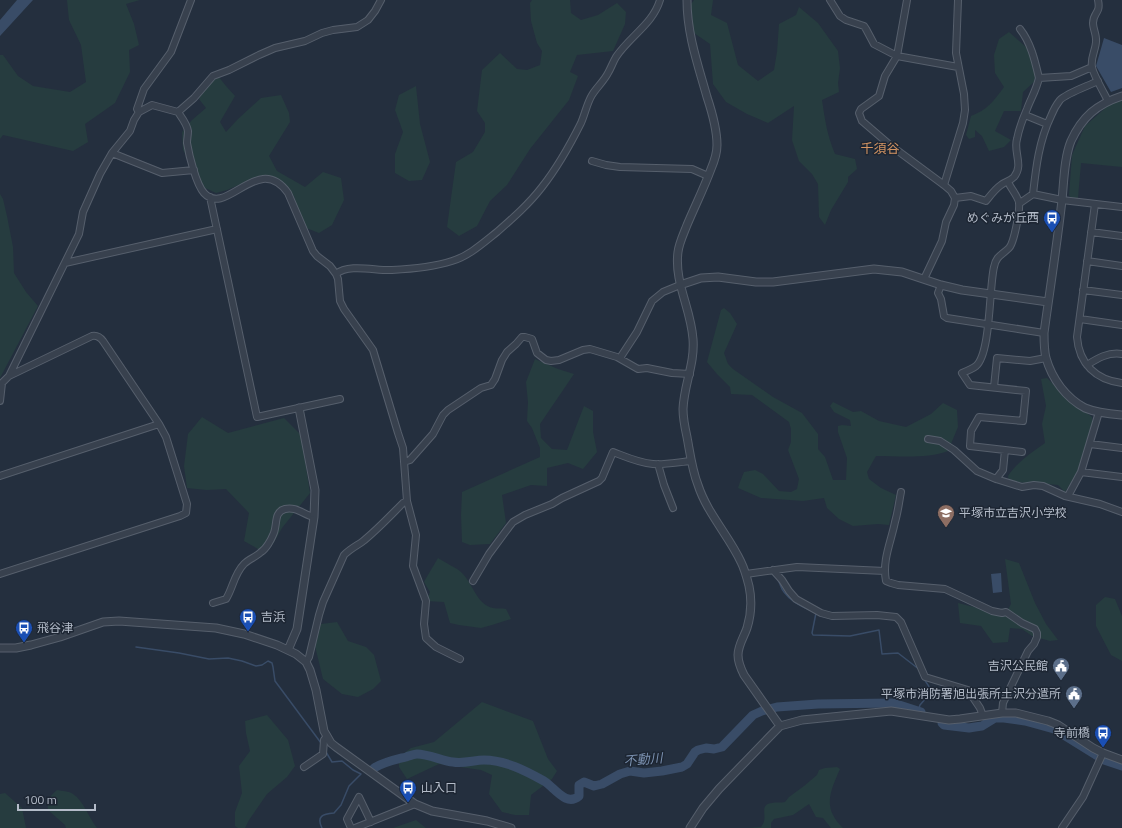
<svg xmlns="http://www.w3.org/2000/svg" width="1122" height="828" viewBox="0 0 1122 828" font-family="'Titillium Web','Noto Sans JP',sans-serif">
  <rect width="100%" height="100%" fill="#242f3e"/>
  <path fill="#263c3f" d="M67 0H140L126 4 134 24 139 45 129 50 130 72 115 103 85 124 88 142 73 151 3 135 0 139V55H3L18 76 33 86 70 92 86 82 81 45 69 20Z
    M532 0H570L571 13 581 20 598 15 617 3 626 12 625 24 613 51 577 55 570 72 578 76 569 100 530 149 507 185 490 201 477 226 459 236 447 227 456 162 473 152 485 132V123L477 111 482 70 500 53 517 69 527 70 540 65 542 51 537 43 531 21 530 3Z
    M694 0H713L711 15 727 23 738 65 758 81 774 70 777 52 779 24 796 15 799 7 818 23 838 51 840 68 838 83 839 92 822 100C825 120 827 135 835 154L855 159 857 169 848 177V182L831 210 825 225 819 217 818 184 812 174 799 161 792 140 794 106 768 123 747 114 726 102 713 84 710 44 694 33 689 7Z
    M1009 32 1026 47 1037 70 1034 82 1023 92 1021 111H1004L995 131 1011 140 1004 147 989 151 982 136 975 130V137L969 139 966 135 971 116C987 110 994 101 1004 87L995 73 994 55 999 39Z
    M218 76 226 86 235 96 220 122 226 132 238 119 261 98 281 95 289 113 290 122 269 156 277 171 305 187 323 172 341 178 344 200 332 225 319 233 301 226 294 196 272 176 257 177 227 190 216 193 203 187 183 150 182 132 192 120 206 108 199 99 209 79Z
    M416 86 420 124 430 162 422 180 409 181 395 173V154L403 132 395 110 399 95Z
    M1122 99V167L1081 163 1078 198H1071L1069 195 1072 155 1085 126 1110 104Z
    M0 194 3 199 7 216 13 247 14 273 26 292 38 306 0 378Z
    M724 308 730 313 737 324 724 353 728 364 733 369 773 397 802 413 818 434V449L825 457 833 480H846L847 458 838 432V426L842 425 851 426 850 420 834 412 830 406 833 402 853 412 861 411 879 421 906 427 931 414 943 403 957 410 958 427 948 451C928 459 898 456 876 456L867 472 869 479 881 488 896 495 889 525 878 524 853 526 839 519 827 508 824 498 803 501 761 498 738 488 740 482 744 472 755 470 763 474 779 491 791 492 797 489 799 479 788 450 791 442V429L789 422 752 395 731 394 730 387 717 374 707 362 721 310Z
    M535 359 558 369 574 374 540 424 541 438 552 449 567 450 584 406 593 411V432L597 452 583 469 568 463 547 468V486L531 485 502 495 506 523 490 544 470 545 462 542 461 515 462 492 540 457V448L532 428 527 421 528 402 526 382Z
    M1047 378 1064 395 1092 417 1093 425 1079 470 1065 492 1058 485 1046 484 1026 483 1009 481 1008 476C1017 462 1031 453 1045 443L1042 424 1046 406 1041 379Z
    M202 417 228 433 284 418 301 435 310 493 282 528 273 544 265 553 244 541 249 513 226 489 207 490 187 488 184 466 188 434Z
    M438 558C445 563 456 567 462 573 473 584 477 605 493 608 497 609 502 608 506 609L511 619 492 625 481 628 459 625 450 623 444 602 426 601 430 592 424 582 425 580Z
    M1005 559 1019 563 1035 603 1046 624 1058 640 1050 641 1032 636 1022 629 1010 628 1008 642 993 643 981 626 960 623 958 603 1005 615 1011 604Z
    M1105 597 1115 599 1122 616V661L1111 655 1096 626V605Z
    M337 622 348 641 366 647 374 655 381 681 373 689 358 697 342 694 323 679 315 646 321 624Z
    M482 702 533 721 548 759 557 771 552 779 531 795 529 815H515L502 812 489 794 492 775 481 770 439 764 407 779 399 767V757L411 748 434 742Z
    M267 715 288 740 295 766 287 777 267 794 249 820 245 828H238L235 826V812L242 793 239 766 250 751 246 733 245 721Z
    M837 767 840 769C830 792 822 808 843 828H831L823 818 816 817 809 804 793 815 774 819 771 823V828H748L761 827C762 825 764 823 764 821 766 814 760 804 772 803 776 802 780 803 785 802L789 797 804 786 817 775 819 770 825 768Z
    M57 790C62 791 69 791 73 794 83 800 89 818 97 828H66L65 825 48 810C47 800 49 797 57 790Z
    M5 793 22 808 26 828H0V794Z
    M416 820 426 828H393Z"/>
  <path fill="#394c67" d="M17 0H33L0 36V20Z
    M1104 38 1122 45V88L1111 92 1096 66Z
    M1001 573 1002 592 993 593 991 574Z"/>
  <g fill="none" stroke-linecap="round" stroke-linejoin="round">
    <path stroke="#394c67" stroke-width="1.5" d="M778 580C781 585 781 589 784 592 792 603 804 607 816 613L812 633 813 635 850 636 879 630 882 654 898 653 920 670
      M136 647 179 653 209 659 228 658 242 661 256 666 262 665 268 661 272 663 273 667 275 681 321 743
      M918 711 920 705 932 691 924 679
      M322 828C316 816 323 814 334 813L341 805 349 786 361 774 353 770 342 761 332 762 326 752"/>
    <path stroke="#394c67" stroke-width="9" d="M942 723 944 725 969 728 975 727 982 726 995 718H1004L1025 721 1054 729 1104 760 1122 766
      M374 768C384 762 394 760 406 757 409 756 414 754 417 754 428 754 443 761 453 762 464 764 474 760 484 760 505 760 526 771 544 781 555 788 566 807 579 796V785L584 782 594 786 602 784 620 774 630 771 644 773 662 771 682 767 687 764 695 752 698 750 706 748 714 749 722 747 753 715 762 711 777 707 818 704 893 703 921 712"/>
    <g stroke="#565f6c" stroke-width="8">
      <path id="minor" d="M830 0 840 16 846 20 864 26 866 29 874 44 897 56 958 67
        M907 0 897 56 885 76 879 96 861 109 859 113 862 121 890 145 944 185 951 191 955 198 954 205 946 222 942 241 924 279
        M1098 0C1101 14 1093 12 1093 23 1093 28 1096 34 1096 39 1097 48 1090 57 1092 67 1093 74 1104 93 1108 101
        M1020 29C1031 43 1035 61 1039 78
        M139 112 137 109 144 89 171 52 191 0
        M178 112 194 98 213 76 229 70 259 55 275 48 305 41 322 33 333 30 357 27 368 20 375 11 381 0
        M1025 115 1047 124
        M112 153 162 173 194 170
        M592 161 606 165 620 167 692 169 708 176
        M944 185 963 123 965 110 964 94 956 53 958 0
        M1033 194C1036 167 1039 141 1051 116 1053 111 1056 105 1060 100 1067 93 1088 86 1098 81
        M210 197 257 417 340 399
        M955 198 971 196 986 201C990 196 995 189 1001 185 1005 182 1010 181 1014 177 1024 165 1013 152 1017 139 1019 129 1023 118 1027 109 1031 98 1036 91 1039 78L1071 76 1092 67
        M1020 203 1033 194 1062 200 1122 207
        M1095 204 1077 337C1079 364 1096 380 1122 383
        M1091 232 1122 236
        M1087 261 1122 266
        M65 263 217 229
        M336 274C349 263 376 271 392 270 412 269 433 267 452 261 469 256 483 243 497 232 513 218 529 204 542 187 557 168 570 145 581 123 585 114 587 103 592 95 597 87 604 81 608 73 611 68 613 62 616 57 630 36 653 24 660 0
        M941 285 938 293 941 299 944 316 947 318 1044 333
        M1083 290 1122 295
        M1080 319 1122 325
        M620 358 637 332 652 301 663 292 680 285
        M1087 365C1098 358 1108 352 1122 354
        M9 376 79 234 83 212 100 174 112 153 130 131 134 120 139 112 152 105 178 112C182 118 187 124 188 131 188 135 187 139 187 143 189 155 196 184 204 193 227 218 258 151 288 193L313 251 317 256 330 266 336 274 338 279 340 301 344 309 373 350 398 433 403 448 407 501 416 535 413 566 426 601 424 624 426 638 436 647 460 659
        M994 387 997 358 1030 361 1046 358
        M0 401 2 383 9 376 92 336C97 335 100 337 103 341L159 424 166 437 187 504 186 513 180 516 0 574
        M928 439 940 441 954 450 977 471 996 479 1022 487 1034 485 1043 486 1065 496 1100 504 1122 512
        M1090 444 1122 448
        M1005 450 1022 452
        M404 462 410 460 433 434 443 415 448 410 481 388 491 385 495 379 502 360 507 352 516 344 522 337H525L532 339 537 353 546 360 551 361 559 360 583 350 590 349 617 357 638 369 647 368 672 373 690 374
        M658 464 664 485 673 508
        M1081 472 1122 477
        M0 476 159 424
        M996 479 1003 470 1005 450 970 446 971 431 979 417 1023 421 1026 391 970 385 962 373C967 371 972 369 976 366 991 353 989 287 994 267 996 256 1002 255 1009 248 1014 243 1020 211 1019 203 1019 198 1010 187 1008 182
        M901 492C899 502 898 512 895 522 891 542 882 560 886 581L891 583 898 585 945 589 992 611 1002 613 1006 612 1022 623 1035 629 1037 633V637L1034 644 1028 651 1003 703 1002 713
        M1068 496 1081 472 1099 412
        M773 570 782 580 789 591 796 599 821 613 832 616 877 615 896 617 901 622 925 677 968 690 980 708 983 716
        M746 574 797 567 885 571
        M473 581 489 554 509 527 513 522 525 515 552 504 562 498 599 481 602 478 613 452C626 457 639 463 653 464 665 465 679 462 691 461
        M213 603 226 599C233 588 234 574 244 564 249 559 256 557 261 552 266 549 271 540 273 535 278 526 273 512 285 509 296 506 304 515 314 517
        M306 662 309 657 319 615 323 602 344 555C350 549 356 546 362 542 377 530 390 516 403 503L407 501
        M304 767 323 754 324 740 327 736
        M351 828 347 819 359 797 371 822
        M355 828 415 804
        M1062 828 1083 797 1103 753"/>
    </g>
    <g stroke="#565f6c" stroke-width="9">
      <path id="tertiary" d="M687 0C687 34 698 65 707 97 712 112 717 129 717 145 717 153 714 162 711 169 704 188 695 206 687 225 684 233 679 243 678 252 674 282 691 309 693 339 695 364 684 384 683 409 683 418 685 428 687 437 690 453 692 470 698 485 707 513 729 536 741 562 745 570 747 578 749 586 752 600 751 615 747 628 744 637 738 645 738 655 738 662 741 669 744 675L780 726
        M1122 96C1097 104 1082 117 1071 141 1064 158 1064 181 1062 200 1057 245 1050 289 1044 333 1044 341 1044 350 1046 358 1052 379 1066 398 1085 408 1097 413 1110 414 1122 415
        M680 285 701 278 718 277 756 282H773L874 269 902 272 941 285 962 290 1048 302
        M0 648H16L31 645 60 637 103 622 119 621 216 628 244 634 277 645 296 654 306 662 310 670 316 690 324 731 331 743 336 747 415 804 432 811 487 821 511 828
        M288 650 297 629 314 517 315 490 299 408
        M690 828 703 808 719 789 780 726 802 720 891 711 949 720 960 719 1002 713H1016L1048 721 1058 725 1093 748 1103 753 1122 760"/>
    </g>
    <use href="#minor" stroke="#38414e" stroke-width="6"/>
    <use href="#tertiary" stroke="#38414e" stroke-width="7"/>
  </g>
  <defs>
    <g id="bus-pin" transform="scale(0.9)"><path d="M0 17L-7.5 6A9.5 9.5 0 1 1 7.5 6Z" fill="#1a4fb4" stroke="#1d2633"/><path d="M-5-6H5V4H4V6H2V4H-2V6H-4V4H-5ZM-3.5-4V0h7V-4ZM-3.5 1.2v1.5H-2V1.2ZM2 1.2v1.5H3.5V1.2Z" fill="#fff"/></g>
    <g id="school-pin" transform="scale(0.9)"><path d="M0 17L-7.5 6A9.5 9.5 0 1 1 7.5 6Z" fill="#8d6e63" stroke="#1d2633"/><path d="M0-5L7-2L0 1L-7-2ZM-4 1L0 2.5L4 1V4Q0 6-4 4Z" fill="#fff"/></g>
    <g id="civic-pin" transform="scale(0.9)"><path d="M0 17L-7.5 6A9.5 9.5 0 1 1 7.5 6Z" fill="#5c6f8a" stroke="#1d2633"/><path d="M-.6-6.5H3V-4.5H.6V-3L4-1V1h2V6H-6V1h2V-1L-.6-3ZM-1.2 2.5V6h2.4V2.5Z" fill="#fff"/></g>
  </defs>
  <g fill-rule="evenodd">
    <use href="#bus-pin" x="1052" y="218"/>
    <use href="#school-pin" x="946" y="513"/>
    <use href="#bus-pin" x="248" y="617"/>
    <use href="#bus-pin" x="24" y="628"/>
    <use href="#civic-pin" x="1061" y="666"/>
    <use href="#civic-pin" x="1074" y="694"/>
    <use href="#bus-pin" x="1103" y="733"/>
    <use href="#bus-pin" x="408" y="788"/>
  </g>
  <g text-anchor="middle" stroke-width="3" stroke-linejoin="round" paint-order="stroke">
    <g font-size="12" fill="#b4bcc9" stroke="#1d2633" text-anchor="end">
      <text x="1039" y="222">めぐみが丘西</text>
      <text x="959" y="517" text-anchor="start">平塚市立吉沢小学校</text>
      <text x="261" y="621" text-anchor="start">吉浜</text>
      <text x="37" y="632" text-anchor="start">飛谷津</text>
      <text x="1048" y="670">吉沢公民館</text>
      <text x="1061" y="698">平塚市消防署旭出張所土沢分遣所</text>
      <text x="1090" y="737">寺前橋</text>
      <text x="421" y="792" text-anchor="start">山入口</text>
    </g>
    <g font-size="13" fill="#d59563" stroke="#1d2633">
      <text x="880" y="153">千須谷</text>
    </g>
    <g font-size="13" font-style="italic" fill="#7c92b1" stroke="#1d2633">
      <text transform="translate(643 759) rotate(-5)" y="5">不動川</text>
    </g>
  </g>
  <path d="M18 804v6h77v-6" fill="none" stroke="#b4bcc9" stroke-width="2"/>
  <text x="24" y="804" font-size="12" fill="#b4bcc9" stroke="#1d2633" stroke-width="3" paint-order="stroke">100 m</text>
</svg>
